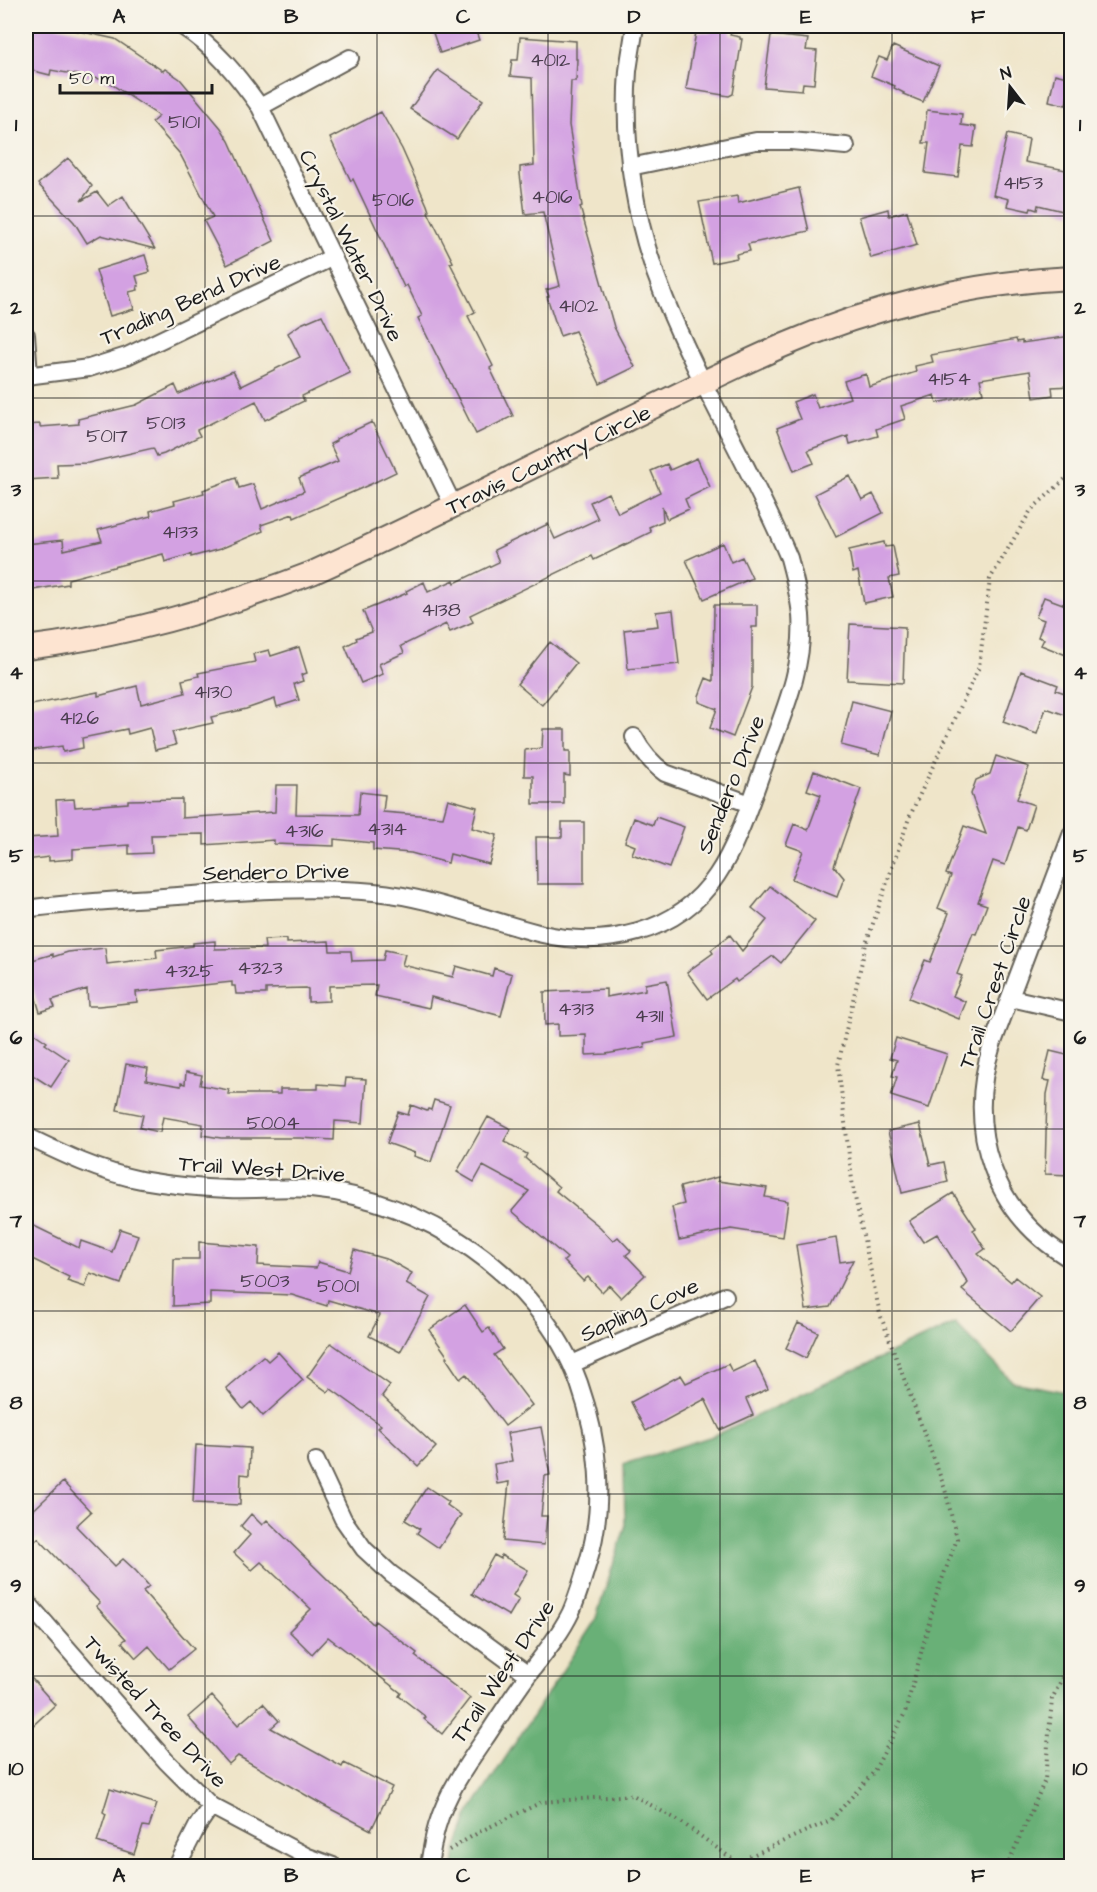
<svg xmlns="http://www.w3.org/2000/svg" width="1097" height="1892" viewBox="0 0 1097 1892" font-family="'Architects Daughter',sans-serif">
  <rect width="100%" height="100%" fill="#f7f3e8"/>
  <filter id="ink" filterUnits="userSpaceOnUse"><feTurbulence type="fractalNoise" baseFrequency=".0167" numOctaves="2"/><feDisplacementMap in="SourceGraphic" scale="12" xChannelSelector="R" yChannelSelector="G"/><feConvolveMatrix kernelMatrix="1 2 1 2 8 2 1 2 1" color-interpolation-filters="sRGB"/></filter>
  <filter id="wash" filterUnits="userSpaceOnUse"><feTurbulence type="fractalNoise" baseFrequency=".008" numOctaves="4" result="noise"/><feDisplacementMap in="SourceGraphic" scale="24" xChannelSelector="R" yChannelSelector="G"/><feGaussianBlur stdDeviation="1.35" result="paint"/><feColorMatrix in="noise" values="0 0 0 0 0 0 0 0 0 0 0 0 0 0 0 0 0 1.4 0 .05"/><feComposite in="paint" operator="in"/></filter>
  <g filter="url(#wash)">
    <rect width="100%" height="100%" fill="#efe5c9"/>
    <path fill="#69b077" stroke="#42664a" stroke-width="1.5" d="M955 1323 1013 1382 1071 1393V1866H454L456 1850 470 1812 595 1621 625 1528 624 1464 713 1436Z"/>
    <g id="blocks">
      <path fill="#d3a1e2" d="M26 26H56L115 39 163 71 165 69 180 79 221 128 229 141 274 241 227 265 204 221 213 217 180 154 152 122 159 116 105 80 51 70 50 75 26 69Z
        M436 26H474L479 40 440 53 433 33 438 31Z
        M712 26H732L730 35 740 37V39H742L733 94 729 96 686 89 696 32H711Z
        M771 35 808 39 806 50 817 51 814 84 803 83 802 90 764 87Z
        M520 37 576 41V59H577L576 81H571L569 125 582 206 580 207 614 327 635 367 600 384 575 331 560 336 547 297 549 296 546 290 560 286 543 212 525 214 520 174V167L534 165 532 78 510 76 512 60H518Z
        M893 46 939 66 923 102 903 94 904 93 894 88 895 86 871 76 879 57 887 60Z
        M438 70 483 100 457 139 410 109Z
        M1055 74 1071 78 1066 105 1049 101Z
        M927 110 962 114 961 125 976 127 973 147 962 146 958 177 925 173 929 143H923Z
        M381 112 402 149 427 205 429 211 428 212 453 262 450 263 475 312 468 316 493 366 490 368 513 416 476 434 418 318 422 316 407 285 404 287 353 179 351 181 330 138Z
        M1007 134 1029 139 1025 162 1071 171V213L1038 205 1037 210 1031 208 1030 211 1007 206 1009 199 993 195Z
        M68 158 92 186 81 201 97 192 108 206 123 196 155 249 101 235 87 243 74 222 38 184Z
        M799 188 809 231 748 244 750 251 736 254 737 258 712 263 699 202 737 196 738 203Z
        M888 209 889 216 907 211 917 245 871 258 859 217Z
        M145 255 150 272 136 276 139 286H137L138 290 129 292 134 309 110 316 96 270Z
        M322 315 350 373 302 396 304 401 265 420 256 401 197 430 200 436 164 454 157 456 153 448 88 463 57 464 58 478 26 480V425L40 424V427L79 424 78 419 136 405 175 385 179 394 233 371 241 386 300 357 288 333 301 324Z
        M1071 336V386L1052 387 1053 395 1034 398 1030 371 980 379 983 393 937 403 935 395 901 406 905 419 876 429 878 436 850 444 848 436 808 450 814 463 794 471 777 428 800 419 793 402 813 394 818 408 850 398 844 381 866 374 869 387 916 372 915 366 933 362 931 355 1016 339 1017 342 1022 341V343Z
        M372 422 396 472 371 484 294 518 293 514 261 525 263 531 220 549 191 557V554L165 562 163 554 68 579V584L26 591V544L63 540 64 550 102 541 98 530 151 516 150 511 175 504 174 501 204 493 203 490 236 478 239 488 253 484 262 509 304 491 299 478 338 461 330 444 336 441V439Z
        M697 458 710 487 685 499 689 509 667 519 662 507 663 521 649 527 651 532 594 560 592 556 470 615 473 622 450 632 446 624 401 646 404 653 379 664 383 674 361 683 345 646 357 640 356 638 372 632 363 611 407 593 406 591 424 582 428 592 454 580 455 583 499 562 494 550 548 524 555 539 598 519 590 502 608 493 618 513 660 492 651 471 667 464 670 470Z
        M850 476 862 500 873 494 883 513 836 537 815 494Z
        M884 542 885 547 893 546 899 576 889 578 893 597 864 603 858 571 853 573 849 550Z
        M723 543 731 562 742 557 752 578 704 599 686 560Z
        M1044 597 1071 607V640L1066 655 1041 645 1044 639 1038 637 1044 620 1036 617Z
        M714 605H757V627H752V687L733 737 710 728 717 709 699 702V696L706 678 713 681Z
        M673 610 679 664 628 669 624 630 658 626 656 612Z
        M850 624 905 627 903 683 847 680Z
        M550 642 576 663 542 705 517 684Z
        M299 647 307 673 301 675 303 681 294 684 299 700 277 707 275 699 246 709 211 717 213 723 172 732 176 745 155 750 150 728 128 734 127 729 82 738 83 748 63 752 62 746 26 751V706L98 692V696L137 686 141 704 185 693 182 680 199 676 198 673 255 662 253 654 269 650 271 656Z
        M1021 671 1058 685 1056 690 1071 695V717L1046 708 1037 734 1003 722Z
        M852 701 891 711 880 755 841 745Z
        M543 729H565V751H570V776L564 775V804H533V776H524L525 750 542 748Z
        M996 756 1029 767 1017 799 1034 805 1026 830 1018 827 1005 865 993 861 978 902 987 905 976 934 973 933 957 974 962 976 953 996 966 1002 959 1019 909 998 925 960 930 962 949 913 938 908 951 876 946 874 964 826 986 834 971 794 976 780 990 774Z
        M814 771 861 789 834 866 844 878 837 897 792 879 803 851 786 845 794 824 808 830 821 795 807 790Z
        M276 785H297L296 814 358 815 360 792 385 795 383 812 443 817 448 799 477 807 472 828 497 835 489 864 450 854 448 863 411 853 373 850V843L334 839V846L274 844V840L204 845V834L151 835 152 853 129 854V845L73 849V859L49 861V857L26 860V838L58 836 56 800 74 799 75 807 128 803V800L182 799V818L275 812Z
        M656 817 684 827 669 868 632 854 635 846 625 842 634 818 653 825Z
        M562 822H584V884H537L536 837H562Z
        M770 886 815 921 781 963 773 956 737 982 735 979 707 999 687 972 713 953 711 950 730 935 742 951 767 920 752 908Z
        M287 939V943L329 941 330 951H351L352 961 383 960 385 950 405 954 402 965 453 977 456 966 492 976 494 968 512 974 501 1016 431 997 429 1008 375 996 377 985 329 986V1001L308 1002V989L306 988 266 989V994H236L235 986H232V982L136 992 137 1002 99 1006H88L87 989 52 1000 55 1007 40 1012 28 973 32 971 29 961 53 954V957L68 952 105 948 107 964 157 958 156 950 193 946V943L215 941V949L265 948 264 940Z
        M667 980 677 1037 644 1043 645 1047 606 1054 586 1055V1035L558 1036V1024L545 1025 544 992 606 989V997L645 990V984Z
        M26 1028 47 1042 45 1044 69 1060 51 1087 26 1071Z
        M896 1038 947 1054 929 1108 891 1096 897 1077 892 1076 897 1060 890 1058Z
        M1050 1051 1071 1056V1175L1045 1174 1047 1094 1050 1081 1043 1080Z
        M126 1064 148 1068 146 1080 181 1086V1083L185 1084 186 1072 202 1075 200 1085 229 1090 228 1094H280V1089H318V1084L345 1086 346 1078 366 1079 363 1123 335 1121 334 1140 300 1138H221L202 1135 203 1124 163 1117 160 1132 140 1128 143 1115 117 1110Z
        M434 1100 450 1105 431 1162 414 1156 415 1153 387 1143 398 1112 408 1115 411 1105 427 1111 428 1109 431 1110Z
        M488 1117 511 1129 504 1141 527 1154 525 1158 559 1187 556 1191 600 1227 613 1241 618 1237 631 1251 626 1255 645 1275 621 1298 609 1285 602 1292 588 1277 583 1281 564 1261 567 1258 512 1211 529 1191 483 1166 474 1182 457 1172Z
        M920 1124 930 1165 944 1162 948 1182 902 1193 888 1131Z
        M718 1177V1181L767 1188 765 1197 788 1201 783 1237 731 1229 679 1240 672 1207 684 1204 680 1187Z
        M953 1193 976 1228 973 1230 985 1249 978 1254 1011 1282 1015 1277 1040 1297 1011 1331 962 1290 968 1283 937 1234 923 1242 909 1221Z
        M26 1222 79 1248 81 1241 112 1252 120 1229 138 1235 121 1284 90 1273 85 1287 67 1281 69 1277 26 1256Z
        M836 1238 840 1262 853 1260 830 1307 806 1310 796 1245Z
        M199 1242 259 1247 258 1265 316 1268 318 1262 348 1271 354 1250 389 1260 412 1273 406 1284 430 1297 400 1352 369 1336 380 1315 328 1300 327 1306 292 1295 210 1292V1304L173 1306 174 1259H199Z
        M465 1305 483 1332 489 1328 503 1349 494 1355 532 1405 505 1426 466 1374 460 1379 446 1358 448 1357 429 1330Z
        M798 1323 818 1332 806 1358 786 1348Z
        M331 1343 390 1385 382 1396 436 1447 418 1466 378 1428 381 1425 331 1389 328 1392 307 1377Z
        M278 1352 303 1380 263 1416 251 1402 243 1409 226 1388 263 1356 268 1361Z
        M755 1361 768 1389 746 1399 753 1415 720 1430 705 1399 646 1431 631 1402 681 1375 686 1383 728 1364 732 1372Z
        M541 1427 550 1475 545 1476 541 1516H547L544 1545 503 1541 509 1482 497 1484 494 1464 512 1461 507 1433Z
        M196 1445 250 1448 249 1475 241 1474 240 1505 193 1503Z
        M63 1482 91 1512 76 1526 115 1566 123 1559 136 1571 149 1586 143 1591 194 1649 169 1669 149 1646 136 1658 122 1642 126 1639 96 1606 100 1603 38 1538 35 1541 26 1532V1517Z
        M427 1487 449 1502 447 1505 461 1515 439 1548 417 1533 420 1529 405 1520Z
        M251 1514 262 1525 267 1520 373 1624 375 1621 417 1653 415 1656 470 1698 442 1734 424 1719 426 1717 399 1696 401 1693 328 1637 312 1654 289 1631 311 1609 261 1562 252 1570 234 1553 250 1535 241 1526Z
        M494 1555 501 1559V1555L528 1570 513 1595 519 1599 509 1616 472 1594Z
        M26 1672 55 1705 26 1732Z
        M212 1696 238 1725 263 1703 279 1721 271 1728 342 1767 344 1763 392 1787 371 1830 323 1805 238 1756 229 1764 188 1717Z
        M110 1789 157 1804 149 1827 143 1826 134 1854 97 1842 106 1814 103 1812Z"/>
    </g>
  </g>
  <g filter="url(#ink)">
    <use href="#blocks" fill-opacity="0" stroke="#666259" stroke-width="1.5"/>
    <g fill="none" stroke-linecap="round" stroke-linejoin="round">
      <g stroke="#666259" stroke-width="20">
        <path id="street" d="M182 26C215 47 238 76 260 107L453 505
          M260 107 350 58
          M630 167 756 141H791L846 146
          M26 335 29 375
          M26 376 89 368 127 356 333 257
          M634 737C642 752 651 763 665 773L750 804
          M1072 833 992 1045C965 1129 993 1215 1072 1260
          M26 909C76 902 127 900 178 896 244 891 308 886 374 892 430 897 484 919 538 933 604 949 678 934 717 875 738 844 752 798 765 763 782 716 805 667 801 615 799 595 794 577 789 558 752 470 701 388 665 299 636 228 622 147 628 71 630 56 633 40 635 26
          M1011 998 1072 1012
          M26 1136C63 1154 100 1172 141 1180 170 1185 199 1188 228 1189 256 1190 284 1187 311 1189 422 1199 540 1275 579 1383 599 1440 606 1503 588 1562 583 1579 578 1596 571 1612 560 1635 543 1655 528 1675 514 1694 501 1714 488 1734 468 1763 447 1792 437 1826 433 1839 431 1853 429 1866
          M572 1364 725 1296
          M316 1461 343 1519 364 1549 391 1574 528 1675
          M26 1601 166 1761 211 1806 308 1857 333 1866
          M177 1866 198 1825 211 1806"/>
      </g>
      <g stroke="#666259" stroke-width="26">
        <path id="secondary" d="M26 648C124 636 219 609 312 573 418 525 522 472 626 420 678 395 729 369 782 346 872 307 973 282 1072 278"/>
      </g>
      <path stroke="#666259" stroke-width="4" stroke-dasharray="1.5 4.5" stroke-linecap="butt" d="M449 1850 481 1831 542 1802 633 1795 681 1822 742 1866
        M748 1866 746 1858 831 1820 873 1773 905 1713 937 1593 957 1539 945 1489 880 1314 853 1188 838 1065 866 944 909 818 979 667 990 579 1031 510 1072 473
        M1007 1866 1045 1780 1052 1699 1072 1658"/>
      <use href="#street" stroke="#fff" stroke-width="16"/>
      <use href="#secondary" stroke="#fde4d1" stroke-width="22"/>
    </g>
  </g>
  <path fill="none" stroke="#1c1c1c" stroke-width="1.5" stroke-opacity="0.55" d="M205 26V1866M377 26V1866M548 26V1866M720 26V1866M892 26V1866M26 216H1072M26 398H1072M26 581H1072M26 763H1072M26 946H1072M26 1129H1072M26 1311H1072M26 1494H1072M26 1676H1072"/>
  <g text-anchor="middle" stroke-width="4.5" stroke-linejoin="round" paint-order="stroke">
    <g font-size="20" fill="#4a3d4e">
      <text x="550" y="66">4012</text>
      <text x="184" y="128">5101</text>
      <text x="1023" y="189">4153</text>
      <text x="552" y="203">4016</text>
      <text x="393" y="206">5016</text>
      <text x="578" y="312">4102</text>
      <text x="949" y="385">4154</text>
      <text x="166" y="429">5013</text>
      <text x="107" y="442">5017</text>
      <text x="180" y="538">4133</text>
      <text x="441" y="616">4138</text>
      <text x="213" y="698">4130</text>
      <text x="79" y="724">4126</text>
      <text x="387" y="835">4314</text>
      <text x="304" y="837">4316</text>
      <text x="260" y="974">4323</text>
      <text x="189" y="977">4325</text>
      <text x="576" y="1015">4313</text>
      <text x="649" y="1022">4311</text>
      <text x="273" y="1129">5004</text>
      <text x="265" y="1287">5003</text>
      <text x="338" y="1292">5001</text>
    </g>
    <g font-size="22" fill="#1c1c1c" stroke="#f7f3e8">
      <text transform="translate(352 245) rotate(64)" y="8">Crystal Water Drive</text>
      <text transform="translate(190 299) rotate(-24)" y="8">Trading Bend Drive</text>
      <text transform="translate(548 459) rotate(-26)" y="8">Travis Country Circle</text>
      <text transform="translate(730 784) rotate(-68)" y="8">Sendero Drive</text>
      <text transform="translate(276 871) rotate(-1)" y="8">Sendero Drive</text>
      <text transform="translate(994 982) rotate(-71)" y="8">Trail Crest Circle</text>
      <text transform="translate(262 1168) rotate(4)" y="8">Trail West Drive</text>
      <text transform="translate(639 1309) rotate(-24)" y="8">Sapling Cove</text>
      <text transform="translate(502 1671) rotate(-56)" y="8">Trail West Drive</text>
      <text transform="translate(156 1711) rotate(47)" y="8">Twisted Tree Drive</text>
    </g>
  </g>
  <rect width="1097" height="1892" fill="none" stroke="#f7f3e8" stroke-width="66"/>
  <g transform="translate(1010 87) rotate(343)" stroke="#f7f3e8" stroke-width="4.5" paint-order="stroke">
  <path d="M0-4.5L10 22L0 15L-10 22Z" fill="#1c1c1c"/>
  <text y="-9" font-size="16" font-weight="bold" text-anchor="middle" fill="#1c1c1c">N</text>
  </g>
  <path d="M60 84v9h152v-9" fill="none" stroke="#1c1c1c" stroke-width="3"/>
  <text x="69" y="84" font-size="18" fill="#1c1c1c" stroke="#f7f3e8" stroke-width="4.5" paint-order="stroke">50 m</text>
  <rect x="33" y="33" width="1031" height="1826" fill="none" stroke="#1c1c1c" stroke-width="2"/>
  <g font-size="20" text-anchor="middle" font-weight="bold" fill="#1c1c1c">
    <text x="119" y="23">A</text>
    <text x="291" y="23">B</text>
    <text x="463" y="23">C</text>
    <text x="634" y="23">D</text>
    <text x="806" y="23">E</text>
    <text x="978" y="23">F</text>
    <text x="16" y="131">1</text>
    <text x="1080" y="131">1</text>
    <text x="16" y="314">2</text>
    <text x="1080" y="314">2</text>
    <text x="16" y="496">3</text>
    <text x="1080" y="496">3</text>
    <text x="16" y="679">4</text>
    <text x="1080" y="679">4</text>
    <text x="16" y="862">5</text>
    <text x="1080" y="862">5</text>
    <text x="16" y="1044">6</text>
    <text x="1080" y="1044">6</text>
    <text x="16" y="1227">7</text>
    <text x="1080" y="1227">7</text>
    <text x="16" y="1409">8</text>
    <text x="1080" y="1409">8</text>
    <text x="16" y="1592">9</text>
    <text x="1080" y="1592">9</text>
    <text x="16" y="1775">10</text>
    <text x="1080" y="1775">10</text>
    <text x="119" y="1882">A</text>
    <text x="291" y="1882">B</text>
    <text x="463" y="1882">C</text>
    <text x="634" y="1882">D</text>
    <text x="806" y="1882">E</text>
    <text x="978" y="1882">F</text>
  </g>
</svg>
